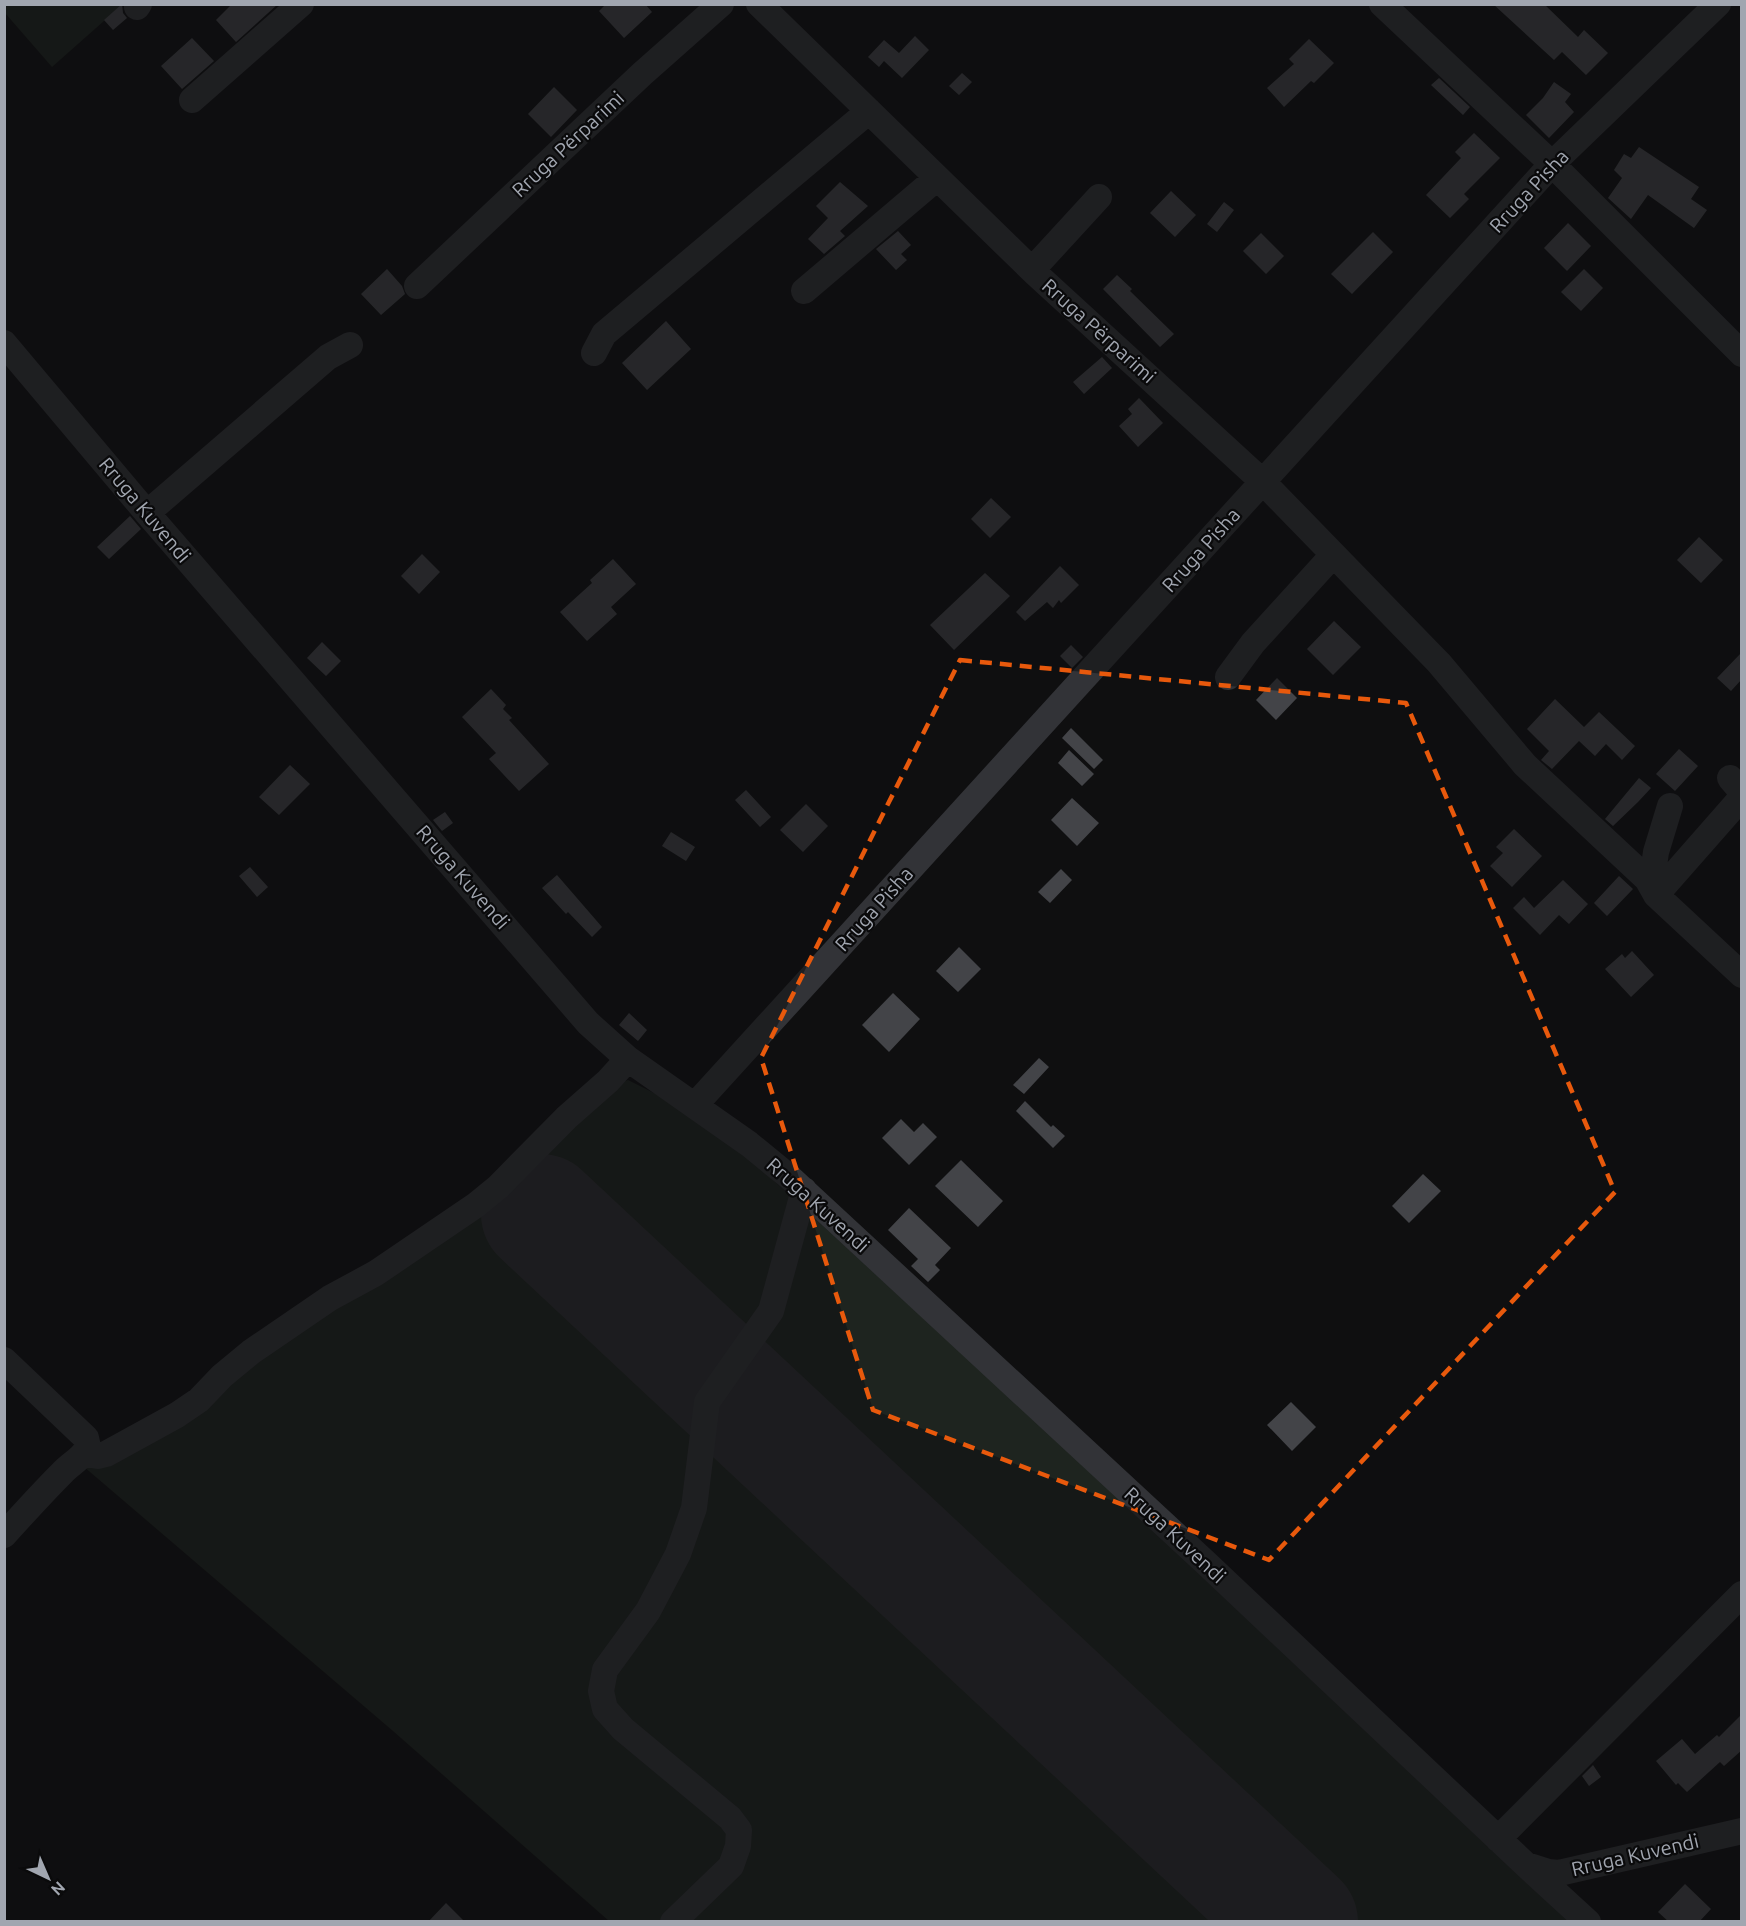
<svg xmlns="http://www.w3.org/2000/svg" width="1746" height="1926" viewBox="0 0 1746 1926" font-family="Ubuntu,sans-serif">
  <rect width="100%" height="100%" fill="#0f0f10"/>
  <path fill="#1e241f" d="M4 5H122L52 67 5 13Z
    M628 1080 656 1094 748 1157 1579 1921H609L393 1731 83 1466 148 1441 611 1087Z"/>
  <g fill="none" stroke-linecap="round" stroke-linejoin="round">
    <path stroke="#2d2e31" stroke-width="120" d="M541 1214 1298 1922"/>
  </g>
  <path fill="#434448" d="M122 4 123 13 127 18 113 30 104 20Z
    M232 4H278L236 42 216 20Z
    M606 4H645L652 12 624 38 599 11Z
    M1493 4H1544L1578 37 1584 30 1608 53 1586 75 1562 52 1554 60Z
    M915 36 929 50 902 78 884 61 879 67 868 57 884 40 899 53Z
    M192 38 214 61 182 89 161 66Z
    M1309 39 1334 63 1314 83 1311 81 1284 107 1267 88 1294 64 1289 59Z
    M962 73 972 82 959 95 949 86Z
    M1439 78 1470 107 1463 115 1431 85Z
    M1554 82 1571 94 1565 102 1574 112 1549 138 1526 115 1543 98Z
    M554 87 577 110 551 137 528 114Z
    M1474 133 1500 158 1464 194 1469 199 1450 218 1426 195 1461 158 1455 152Z
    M1639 147 1699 187 1691 199 1707 210 1694 228 1648 195 1631 219 1608 198 1622 178 1614 170 1624 154 1631 158Z
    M840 182 868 206 840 231 845 236 824 254 808 239 828 218 816 206Z
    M1171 191 1196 215 1175 237 1150 213Z
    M1224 202 1234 210 1217 232 1207 224Z
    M1568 223 1591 246 1567 271 1544 248Z
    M898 231 911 245 901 254 907 260 896 270 876 249Z
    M1373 232 1393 252 1352 294 1331 274Z
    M1261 233 1284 256 1266 274 1243 251Z
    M387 269 402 286 405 294 381 315 361 294Z
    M1584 269 1603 288 1581 311 1561 292Z
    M1117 275 1132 289 1130 291 1174 334 1160 347 1103 289Z
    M666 321 691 349 647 390 622 363Z
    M1102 357 1112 368 1084 394 1073 382Z
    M1139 398 1163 423 1138 447 1119 426 1132 414 1128 409Z
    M991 498 1011 517 990 538 971 519Z
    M130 516 141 529 109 559 97 547Z
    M1699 537 1723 560 1701 583 1677 560Z
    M422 554 440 572 419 594 401 576Z
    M613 559 636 584 611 607 617 614 587 641 560 612 592 583 590 580Z
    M1060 566 1079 585 1061 603 1059 600 1053 608 1047 602 1025 621 1016 612Z
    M985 573 1010 596 954 650 930 625Z
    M1334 621 1361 647 1333 675 1307 649Z
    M322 642 341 661 326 676 307 658Z
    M1071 645 1083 657 1072 668 1060 656Z
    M1742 652V679L1731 691 1717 678Z
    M1277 678 1297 698 1276 720 1256 700Z
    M491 689 506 705 503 709 512 718 509 720 549 764 519 791 489 759 496 753 462 717Z
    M1555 699 1584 727 1599 712 1635 746 1622 760 1606 744 1595 756 1579 741 1552 769 1541 760 1549 751 1527 729Z
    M1071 728 1103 760 1094 769 1062 738Z
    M1679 749 1698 766 1675 791 1656 774Z
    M1069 750 1094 774 1082 786 1058 763Z
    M290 765 310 784 279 815 259 797Z
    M1639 778 1651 788 1638 802 1613 826 1605 819Z
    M746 790 771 817 760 827 735 800Z
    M1072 798 1099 823 1077 846 1051 820Z
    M806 804 828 826 803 852 780 830Z
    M445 812 453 823 442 831 433 820Z
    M1514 829 1542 856 1512 887 1490 866 1503 853 1496 847Z
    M671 832 695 847 686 861 662 846Z
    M250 867 268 887 257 897 239 876Z
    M1061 869 1072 880 1050 903 1038 892Z
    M557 875 602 927 592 937 568 912 566 914 542 888Z
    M1619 876 1633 889 1607 916 1594 903Z
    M1563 880 1588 904 1569 924 1559 915 1540 935 1513 908 1524 897 1534 908Z
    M959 947 981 969 958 992 936 971Z
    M1632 951 1654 975 1631 997 1605 969 1622 954 1625 958Z
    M893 993 920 1019 889 1052 862 1025Z
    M629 1013 647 1030 638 1041 619 1025Z
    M1039 1058 1049 1067 1024 1094 1013 1085Z
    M1025 1101 1051 1127 1053 1125 1065 1136 1053 1148 1016 1111Z
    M901 1119 914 1132 923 1123 937 1137 909 1165 882 1138Z
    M961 1160 1003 1201 978 1227 935 1186Z
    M1423 1174 1441 1191 1409 1223 1392 1206Z
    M909 1208 951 1248 935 1265 940 1270 928 1282 911 1266 918 1259 888 1230Z
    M1291 1402 1316 1427 1292 1451 1267 1425Z
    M1742 1714V1750L1724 1766 1720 1762 1687 1792 1678 1783 1676 1785 1656 1761 1682 1739 1695 1754 1717 1735 1719 1737Z
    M1593 1765 1601 1777 1589 1786 1582 1776Z
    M1685 1884 1711 1909 1699 1922H1669L1658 1912Z
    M446 1903 465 1922H428Z"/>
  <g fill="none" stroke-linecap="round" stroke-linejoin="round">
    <path stroke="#323337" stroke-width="26" d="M759 4 1036 274 1263 482 1439 663 1525 765 1647 879 1656 895 1742 975
      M1382 4 1552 164 1742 354
      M137 7 139 4
      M192 100 301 4
      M1032 270 1099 197
      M417 286 642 74 721 4
      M804 291 937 178
      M4 343 147 513 588 1023 628 1059 749 1144 787 1175 1206 1563 1526 1865 1548 1872 1559 1873 1742 1831
      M594 353 604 334 869 111
      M147 513 328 357 350 345
      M1228 677 1253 643 1333 555
      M1730 778 1742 792
      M1663 888 1653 873 1656 852 1670 806
      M1656 895 1742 797
      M695 1105 1552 164 1718 4
      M4 1360 86 1438 88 1447C82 1459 71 1463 62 1473 42 1493 23 1514 4 1535
      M85 1454 98 1456 106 1454 177 1415 199 1400 222 1376 251 1352 330 1298 376 1273 476 1205 498 1187 566 1118 608 1081 628 1059
      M1498 1839 1742 1594
      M1528 1867 1588 1922
      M673 1922 731 1866 738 1846 739 1830 730 1818 623 1729 605 1709 601 1691 605 1670 648 1611 678 1554 694 1508 707 1402 771 1311 804 1190"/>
  </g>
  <path d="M0 0H1746V1926H0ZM960 660 1406 703 1615 1192 1269 1560 873 1410 761 1058Z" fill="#0f0f10" fill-opacity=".55" fill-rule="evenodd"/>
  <path fill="none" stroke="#e8590c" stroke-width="4.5" stroke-dasharray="12 8" stroke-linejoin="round" d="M960 660 1406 703 1615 1192 1269 1560 873 1410 761 1058Z"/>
  <g text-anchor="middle" stroke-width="4.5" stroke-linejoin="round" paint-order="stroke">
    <g font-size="20" fill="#a1a6b0" stroke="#0a0a0b">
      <text transform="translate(568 144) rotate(-43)" y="7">Rruga Përparimi</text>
      <text transform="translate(1529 191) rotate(-47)" y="7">Rruga Pisha</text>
      <text transform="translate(1099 331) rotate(42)" y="7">Rruga Përparimi</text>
      <text transform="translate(145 510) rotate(50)" y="7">Rruga Kuvendi</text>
      <text transform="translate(1201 550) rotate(-48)" y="7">Rruga Pisha</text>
      <text transform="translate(463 877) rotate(49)" y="7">Rruga Kuvendi</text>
      <text transform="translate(874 909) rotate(-48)" y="7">Rruga Pisha</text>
      <text transform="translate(818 1205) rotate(42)" y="7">Rruga Kuvendi</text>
      <text transform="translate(1175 1535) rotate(43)" y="7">Rruga Kuvendi</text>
      <text transform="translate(1635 1855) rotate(-13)" y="7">Rruga Kuvendi</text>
    </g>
  </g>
  <rect width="1746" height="1926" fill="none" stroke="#a1a6b0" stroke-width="12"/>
  <g transform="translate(48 1878) rotate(136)" stroke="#0a0a0b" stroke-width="4.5" paint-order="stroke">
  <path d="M0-4.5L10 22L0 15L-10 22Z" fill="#a1a6b0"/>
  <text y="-9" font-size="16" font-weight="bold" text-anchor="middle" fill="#a1a6b0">N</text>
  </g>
</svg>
